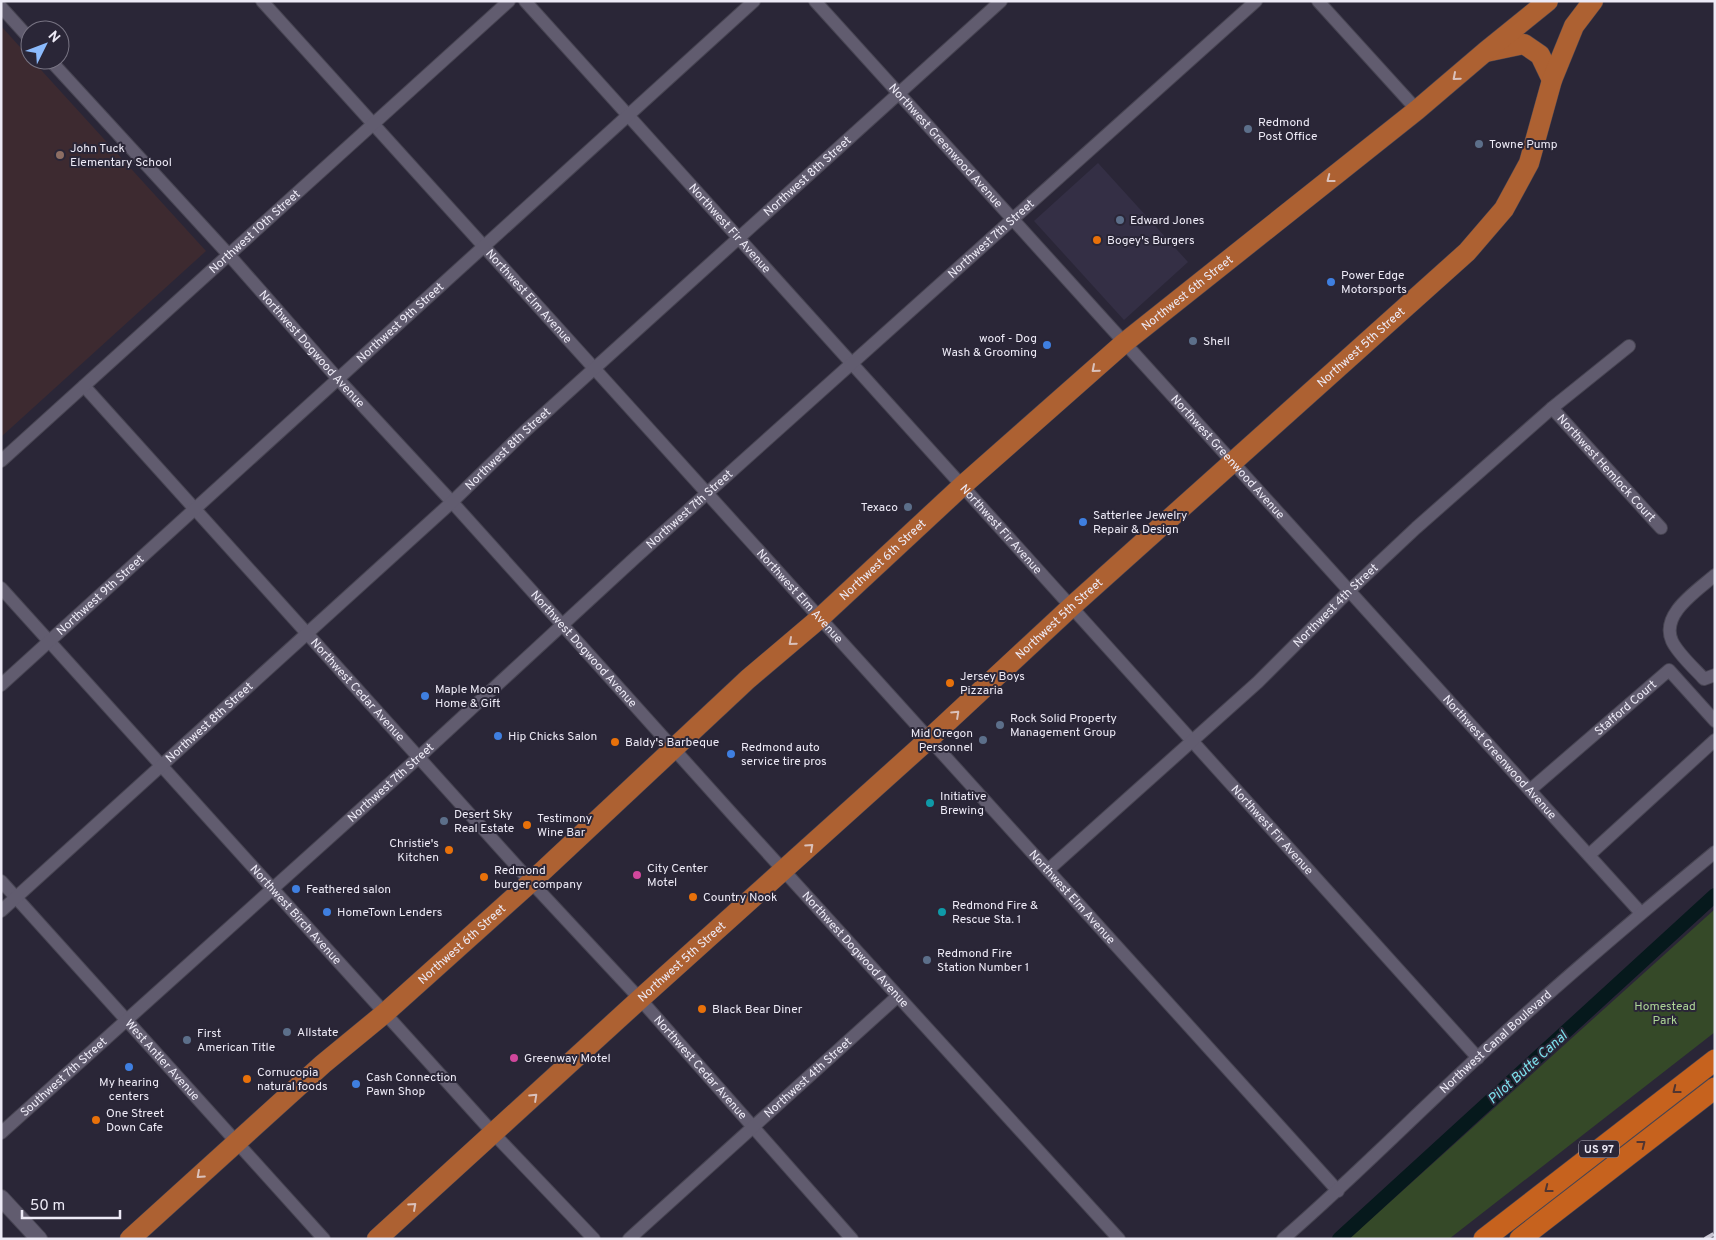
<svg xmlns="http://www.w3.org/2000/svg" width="1716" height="1240" viewBox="0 0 1716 1240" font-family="Overpass,sans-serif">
  <rect width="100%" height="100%" fill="#2a2637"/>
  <path fill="#342f45" d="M1098 163 1188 262 1124 320 1034 221Z"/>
  <path fill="#3d2a30" d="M1 26 30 58V60H32L206 251 1 437Z"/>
  <path fill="#354928" d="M1715 909V1032L1449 1239H1349Z"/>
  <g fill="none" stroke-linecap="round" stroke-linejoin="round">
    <path stroke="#06191c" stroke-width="14" d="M1339 1239 1715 895"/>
    <g stroke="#474452" stroke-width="14">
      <g id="minor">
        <path id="s1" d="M262 1 1338 1191"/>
        <path id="s2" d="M525 1 1478 1058"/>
        <path id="s3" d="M815 1 1641 913"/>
        <path d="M1318 1 1417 110"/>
        <path d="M1 7 30 39"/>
        <path id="s4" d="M50 60 229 255 338 379 452 502 734 816 1119 1239"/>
        <path id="s5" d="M84 386 531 882 640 999 852 1239"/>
        <path id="s6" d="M1552 408 1661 528"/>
        <path id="s7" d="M1 461 509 1"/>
        <path d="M1715 575C1697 591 1660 614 1672 641 1678 654 1695 669 1704 679L1715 675"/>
        <path id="s8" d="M1 588 494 1134 594 1239"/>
        <path id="s9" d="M1 685 754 1"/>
        <path id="s10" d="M1530 790 1669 670 1715 721"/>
        <path d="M1589 855 1715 740"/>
        <path id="s11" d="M1048 870 1258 682 1349 591 1416 528 1552 408 1629 346"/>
        <path id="s12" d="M1 881 324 1239"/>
        <path id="s13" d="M1 911 452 502 524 432 1001 1"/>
        <path id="s14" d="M1 1133 419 757 637 556 1256 1"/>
        <path id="s15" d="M629 1239 898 996"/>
        <path id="s16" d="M1283 1239C1350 1181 1412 1118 1477 1058 1554 987 1634 919 1715 852"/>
      </g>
    </g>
    <g stroke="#474452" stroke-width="18">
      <path id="tertiary" d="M1 1198 39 1239"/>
    </g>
    <g stroke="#474452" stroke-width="21">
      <g id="primary">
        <path d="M1486 52 1524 44 1540 55 1552 80"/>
        <path id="s17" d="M130 1239 323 1064 385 1013 531 882 748 679 820 618 962 486 1124 343 1417 110 1485 52 1548 1"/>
        <path id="s18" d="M377 1239 640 999 929 739 1071 607 1467 252 1504 209 1529 163 1552 80 1574 26 1593 1"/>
      </g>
    </g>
    <g stroke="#474452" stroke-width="22">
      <path id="trunk" d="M1484 1239 1715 1060
        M1520 1239 1715 1088"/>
    </g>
    <use href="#minor" stroke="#615c6f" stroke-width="12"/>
    <use href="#tertiary" stroke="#615c6f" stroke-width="16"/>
    <use href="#primary" stroke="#ad6132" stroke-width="20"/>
    <use href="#trunk" stroke="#c6621e" stroke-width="21"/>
    <path stroke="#c7c4d1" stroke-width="4" stroke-dasharray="10 5" stroke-linecap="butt" d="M1705 1239 1715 1233"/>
  </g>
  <defs><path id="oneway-chevron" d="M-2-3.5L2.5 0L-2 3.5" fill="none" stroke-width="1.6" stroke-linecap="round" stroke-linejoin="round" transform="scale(1.25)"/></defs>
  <g stroke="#dac1bb">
    <use href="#oneway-chevron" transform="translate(1456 77) rotate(139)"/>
    <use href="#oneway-chevron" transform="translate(1330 179) rotate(142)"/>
    <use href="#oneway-chevron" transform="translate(1095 369) rotate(139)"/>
    <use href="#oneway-chevron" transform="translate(792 642) rotate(139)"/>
    <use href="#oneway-chevron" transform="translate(956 714) rotate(-43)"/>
    <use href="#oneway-chevron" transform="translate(810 847) rotate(-42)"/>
    <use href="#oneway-chevron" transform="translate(534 1097) rotate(-43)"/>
    <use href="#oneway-chevron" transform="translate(200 1175) rotate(138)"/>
    <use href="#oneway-chevron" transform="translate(413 1206) rotate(-42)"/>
  </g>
  <g stroke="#513531">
    <use href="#oneway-chevron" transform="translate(1676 1090) rotate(142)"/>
    <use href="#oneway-chevron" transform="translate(1642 1144) rotate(-38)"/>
    <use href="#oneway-chevron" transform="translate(1548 1189) rotate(142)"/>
  </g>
  <g fill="#5c6f8a" stroke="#2a2637" stroke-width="2">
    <circle cx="1248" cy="129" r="5"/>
    <circle cx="1479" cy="144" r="5"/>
    <circle cx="1120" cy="220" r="5"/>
    <circle cx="1193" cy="341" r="5"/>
    <circle cx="908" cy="507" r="5"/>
    <circle cx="1000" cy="725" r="5"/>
    <circle cx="983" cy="740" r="5"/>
    <circle cx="444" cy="821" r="5"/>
    <circle cx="927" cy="960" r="5"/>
    <circle cx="287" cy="1032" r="5"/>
    <circle cx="187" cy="1040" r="5"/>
  </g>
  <circle fill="#8d6e63" stroke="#2a2637" stroke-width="2" cx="60" cy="155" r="5"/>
  <g fill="#e8710a" stroke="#2a2637" stroke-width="2">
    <circle cx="1097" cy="240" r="5"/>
    <circle cx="950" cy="683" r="5"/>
    <circle cx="615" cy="742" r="5"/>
    <circle cx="527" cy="825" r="5"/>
    <circle cx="449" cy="850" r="5"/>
    <circle cx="484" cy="877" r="5"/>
    <circle cx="693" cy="897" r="5"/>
    <circle cx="702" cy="1009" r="5"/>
    <circle cx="247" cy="1079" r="5"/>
    <circle cx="96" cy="1120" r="5"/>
  </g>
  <g fill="#3f7fe0" stroke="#2a2637" stroke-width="2">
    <circle cx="1331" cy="282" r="5"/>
    <circle cx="1047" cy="345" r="5"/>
    <circle cx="1083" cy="522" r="5"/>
    <circle cx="425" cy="696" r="5"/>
    <circle cx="498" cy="736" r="5"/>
    <circle cx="731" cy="754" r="5"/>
    <circle cx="296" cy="889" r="5"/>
    <circle cx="327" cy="912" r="5"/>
    <circle cx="129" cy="1067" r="5"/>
    <circle cx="356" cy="1084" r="5"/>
  </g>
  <g fill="#0f9aa8" stroke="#2a2637" stroke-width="2">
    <circle cx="930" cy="803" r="5"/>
    <circle cx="942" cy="912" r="5"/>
  </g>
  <g fill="#d1479c" stroke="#2a2637" stroke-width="2">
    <circle cx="637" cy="875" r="5"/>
    <circle cx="514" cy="1058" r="5"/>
  </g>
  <g text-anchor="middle" stroke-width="4" stroke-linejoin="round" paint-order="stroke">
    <rect fill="#2a2637" stroke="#b2afbd" stroke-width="1" x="1579" y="1140.5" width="40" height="17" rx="4"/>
    <g font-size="11" font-weight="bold" fill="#edeaf6">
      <text x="1599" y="1153">US 97</text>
    </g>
    <g font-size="12" fill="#edeaf6" stroke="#2a2637" text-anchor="start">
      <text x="1258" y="126">Redmond<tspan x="1258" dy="14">Post Office</tspan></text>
      <text x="1489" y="148">Towne Pump</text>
      <text x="70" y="152">John Tuck<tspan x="70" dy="14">Elementary School</tspan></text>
      <text x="1130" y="224">Edward Jones</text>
      <text x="1107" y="244">Bogey's Burgers</text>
      <text x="1341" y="279">Power Edge<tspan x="1341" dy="14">Motorsports</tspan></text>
      <text x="1037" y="342" text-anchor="end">woof - Dog<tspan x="1037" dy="14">Wash &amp; Grooming</tspan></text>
      <text x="1203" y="345">Shell</text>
      <text x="898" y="511" text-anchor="end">Texaco</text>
      <text x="1093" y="519">Satterlee Jewelry<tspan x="1093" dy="14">Repair &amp; Design</tspan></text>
      <text x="960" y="680">Jersey Boys<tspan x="960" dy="14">Pizzaria</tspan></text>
      <text x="435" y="693">Maple Moon<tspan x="435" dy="14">Home &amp; Gift</tspan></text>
      <text x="1010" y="722">Rock Solid Property<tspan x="1010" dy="14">Management Group</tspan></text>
      <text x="973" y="737" text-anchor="end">Mid Oregon<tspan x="973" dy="14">Personnel</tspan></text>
      <text x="508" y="740">Hip Chicks Salon</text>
      <text x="625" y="746">Baldy's Barbeque</text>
      <text x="741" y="751">Redmond auto<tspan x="741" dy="14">service tire pros</tspan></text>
      <text x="940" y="800">Initiative<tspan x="940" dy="14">Brewing</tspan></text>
      <text x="454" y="818">Desert Sky<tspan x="454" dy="14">Real Estate</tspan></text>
      <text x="537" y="822">Testimony<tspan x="537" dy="14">Wine Bar</tspan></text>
      <text x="439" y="847" text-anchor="end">Christie's<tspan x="439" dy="14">Kitchen</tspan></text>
      <text x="647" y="872">City Center<tspan x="647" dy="14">Motel</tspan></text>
      <text x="494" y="874">Redmond<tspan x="494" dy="14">burger company</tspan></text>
      <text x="306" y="893">Feathered salon</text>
      <text x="703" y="901">Country Nook</text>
      <text x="952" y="909">Redmond Fire &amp;<tspan x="952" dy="14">Rescue Sta. 1</tspan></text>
      <text x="337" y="916">HomeTown Lenders</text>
      <text x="937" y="957">Redmond Fire<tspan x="937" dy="14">Station Number 1</tspan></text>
      <text x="712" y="1013">Black Bear Diner</text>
      <text x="297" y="1036">Allstate</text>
      <text x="197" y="1037">First<tspan x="197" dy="14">American Title</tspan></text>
      <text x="524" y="1062">Greenway Motel</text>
      <text x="257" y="1076">Cornucopia<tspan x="257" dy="14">natural foods</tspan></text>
      <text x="366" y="1081">Cash Connection<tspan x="366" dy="14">Pawn Shop</tspan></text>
      <text x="129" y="1086" text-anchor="middle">My hearing<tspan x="129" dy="14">centers</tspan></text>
      <text x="106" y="1117">One Street<tspan x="106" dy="14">Down Cafe</tspan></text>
    </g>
    <g font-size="12" fill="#edeaf6" stroke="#2a2637">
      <text dy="4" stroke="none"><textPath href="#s3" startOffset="195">Northwest Greenwood Avenue</textPath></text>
      <text dy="4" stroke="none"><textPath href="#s13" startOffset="1091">Northwest 8th Street</textPath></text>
      <text dy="4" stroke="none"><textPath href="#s2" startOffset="306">Northwest Fir Avenue</textPath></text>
      <text dy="4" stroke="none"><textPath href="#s7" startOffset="342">Northwest 10th Street</textPath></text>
      <text dy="4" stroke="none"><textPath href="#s14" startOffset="1334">Northwest 7th Street</textPath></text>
      <text dy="4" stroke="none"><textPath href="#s17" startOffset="1419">Northwest 6th Street</textPath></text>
      <text dy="4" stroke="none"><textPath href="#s1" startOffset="398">Northwest Elm Avenue</textPath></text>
      <text dy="4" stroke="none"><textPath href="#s9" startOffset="539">Northwest 9th Street</textPath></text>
      <text dy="4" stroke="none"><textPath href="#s18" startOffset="1328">Northwest 5th Street</textPath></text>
      <text dy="4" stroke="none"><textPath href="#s4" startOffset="390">Northwest Dogwood Avenue</textPath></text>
      <text dy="4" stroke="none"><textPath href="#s13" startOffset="686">Northwest 8th Street</textPath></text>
      <text dy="4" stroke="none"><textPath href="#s3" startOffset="615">Northwest Greenwood Avenue</textPath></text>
      <text dy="4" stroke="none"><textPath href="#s6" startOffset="81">Northwest Hemlock Court</textPath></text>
      <text dy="4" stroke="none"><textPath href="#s14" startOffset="929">Northwest 7th Street</textPath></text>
      <text dy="4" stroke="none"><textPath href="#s2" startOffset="711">Northwest Fir Avenue</textPath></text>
      <text dy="4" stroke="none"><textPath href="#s17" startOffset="1014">Northwest 6th Street</textPath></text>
      <text dy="4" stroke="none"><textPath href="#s9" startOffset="134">Northwest 9th Street</textPath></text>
      <text dy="4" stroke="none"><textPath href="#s1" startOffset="802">Northwest Elm Avenue</textPath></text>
      <text dy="4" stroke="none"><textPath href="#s11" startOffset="391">Northwest 4th Street</textPath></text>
      <text dy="4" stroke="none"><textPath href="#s18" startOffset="922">Northwest 5th Street</textPath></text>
      <text dy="4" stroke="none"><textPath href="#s4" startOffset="795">Northwest Dogwood Avenue</textPath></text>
      <text dy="4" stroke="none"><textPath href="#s5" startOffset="409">Northwest Cedar Avenue</textPath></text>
      <text dy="4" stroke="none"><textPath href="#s10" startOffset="126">Stafford Court</textPath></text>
      <text dy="4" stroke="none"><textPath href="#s13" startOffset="281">Northwest 8th Street</textPath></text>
      <text dy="4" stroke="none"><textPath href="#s3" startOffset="1020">Northwest Greenwood Avenue</textPath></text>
      <text dy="4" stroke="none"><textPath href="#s14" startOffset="524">Northwest 7th Street</textPath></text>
      <text dy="4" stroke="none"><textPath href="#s2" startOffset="1116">Northwest Fir Avenue</textPath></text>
      <text dy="4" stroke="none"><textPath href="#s1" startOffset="1208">Northwest Elm Avenue</textPath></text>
      <text dy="4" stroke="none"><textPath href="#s8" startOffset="440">Northwest Birch Avenue</textPath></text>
      <text dy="4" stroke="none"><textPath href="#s17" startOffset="444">Northwest 6th Street</textPath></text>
      <text dy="4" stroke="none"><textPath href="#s4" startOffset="1200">Northwest Dogwood Avenue</textPath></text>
      <text dy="4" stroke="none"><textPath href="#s18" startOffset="412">Northwest 5th Street</textPath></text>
      <text dy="4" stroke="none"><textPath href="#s16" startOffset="290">Northwest Canal Boulevard</textPath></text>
      <text dy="4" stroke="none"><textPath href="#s12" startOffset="241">West Antler Avenue</textPath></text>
      <text dy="4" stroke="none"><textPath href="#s5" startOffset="919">Northwest Cedar Avenue</textPath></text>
      <text dy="4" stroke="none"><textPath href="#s14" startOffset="84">Southwest 7th Street</textPath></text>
      <text dy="4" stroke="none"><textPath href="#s15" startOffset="241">Northwest 4th Street</textPath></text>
    </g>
    <g font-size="12" fill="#add596" stroke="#2a2637">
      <text x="1665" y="1010">Homestead<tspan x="1665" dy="14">Park</tspan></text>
    </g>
    <g font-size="14" font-style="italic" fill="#7de1ed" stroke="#2a2637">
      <text transform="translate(1527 1067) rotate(-42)" y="5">Pilot Butte Canal</text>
    </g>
  </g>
  <rect width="1716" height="1240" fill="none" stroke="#edeaf6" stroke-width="5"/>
  <g transform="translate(45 45) rotate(48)"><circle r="24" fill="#2a2637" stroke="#787483"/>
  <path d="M0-4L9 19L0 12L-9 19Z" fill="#8bbafc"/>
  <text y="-8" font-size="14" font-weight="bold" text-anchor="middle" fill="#edeaf6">N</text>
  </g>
  <path d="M22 1210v8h98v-8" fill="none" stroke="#edeaf6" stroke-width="2.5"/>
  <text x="30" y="1210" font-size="15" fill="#edeaf6" stroke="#2a2637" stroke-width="4" paint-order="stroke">50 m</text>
</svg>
